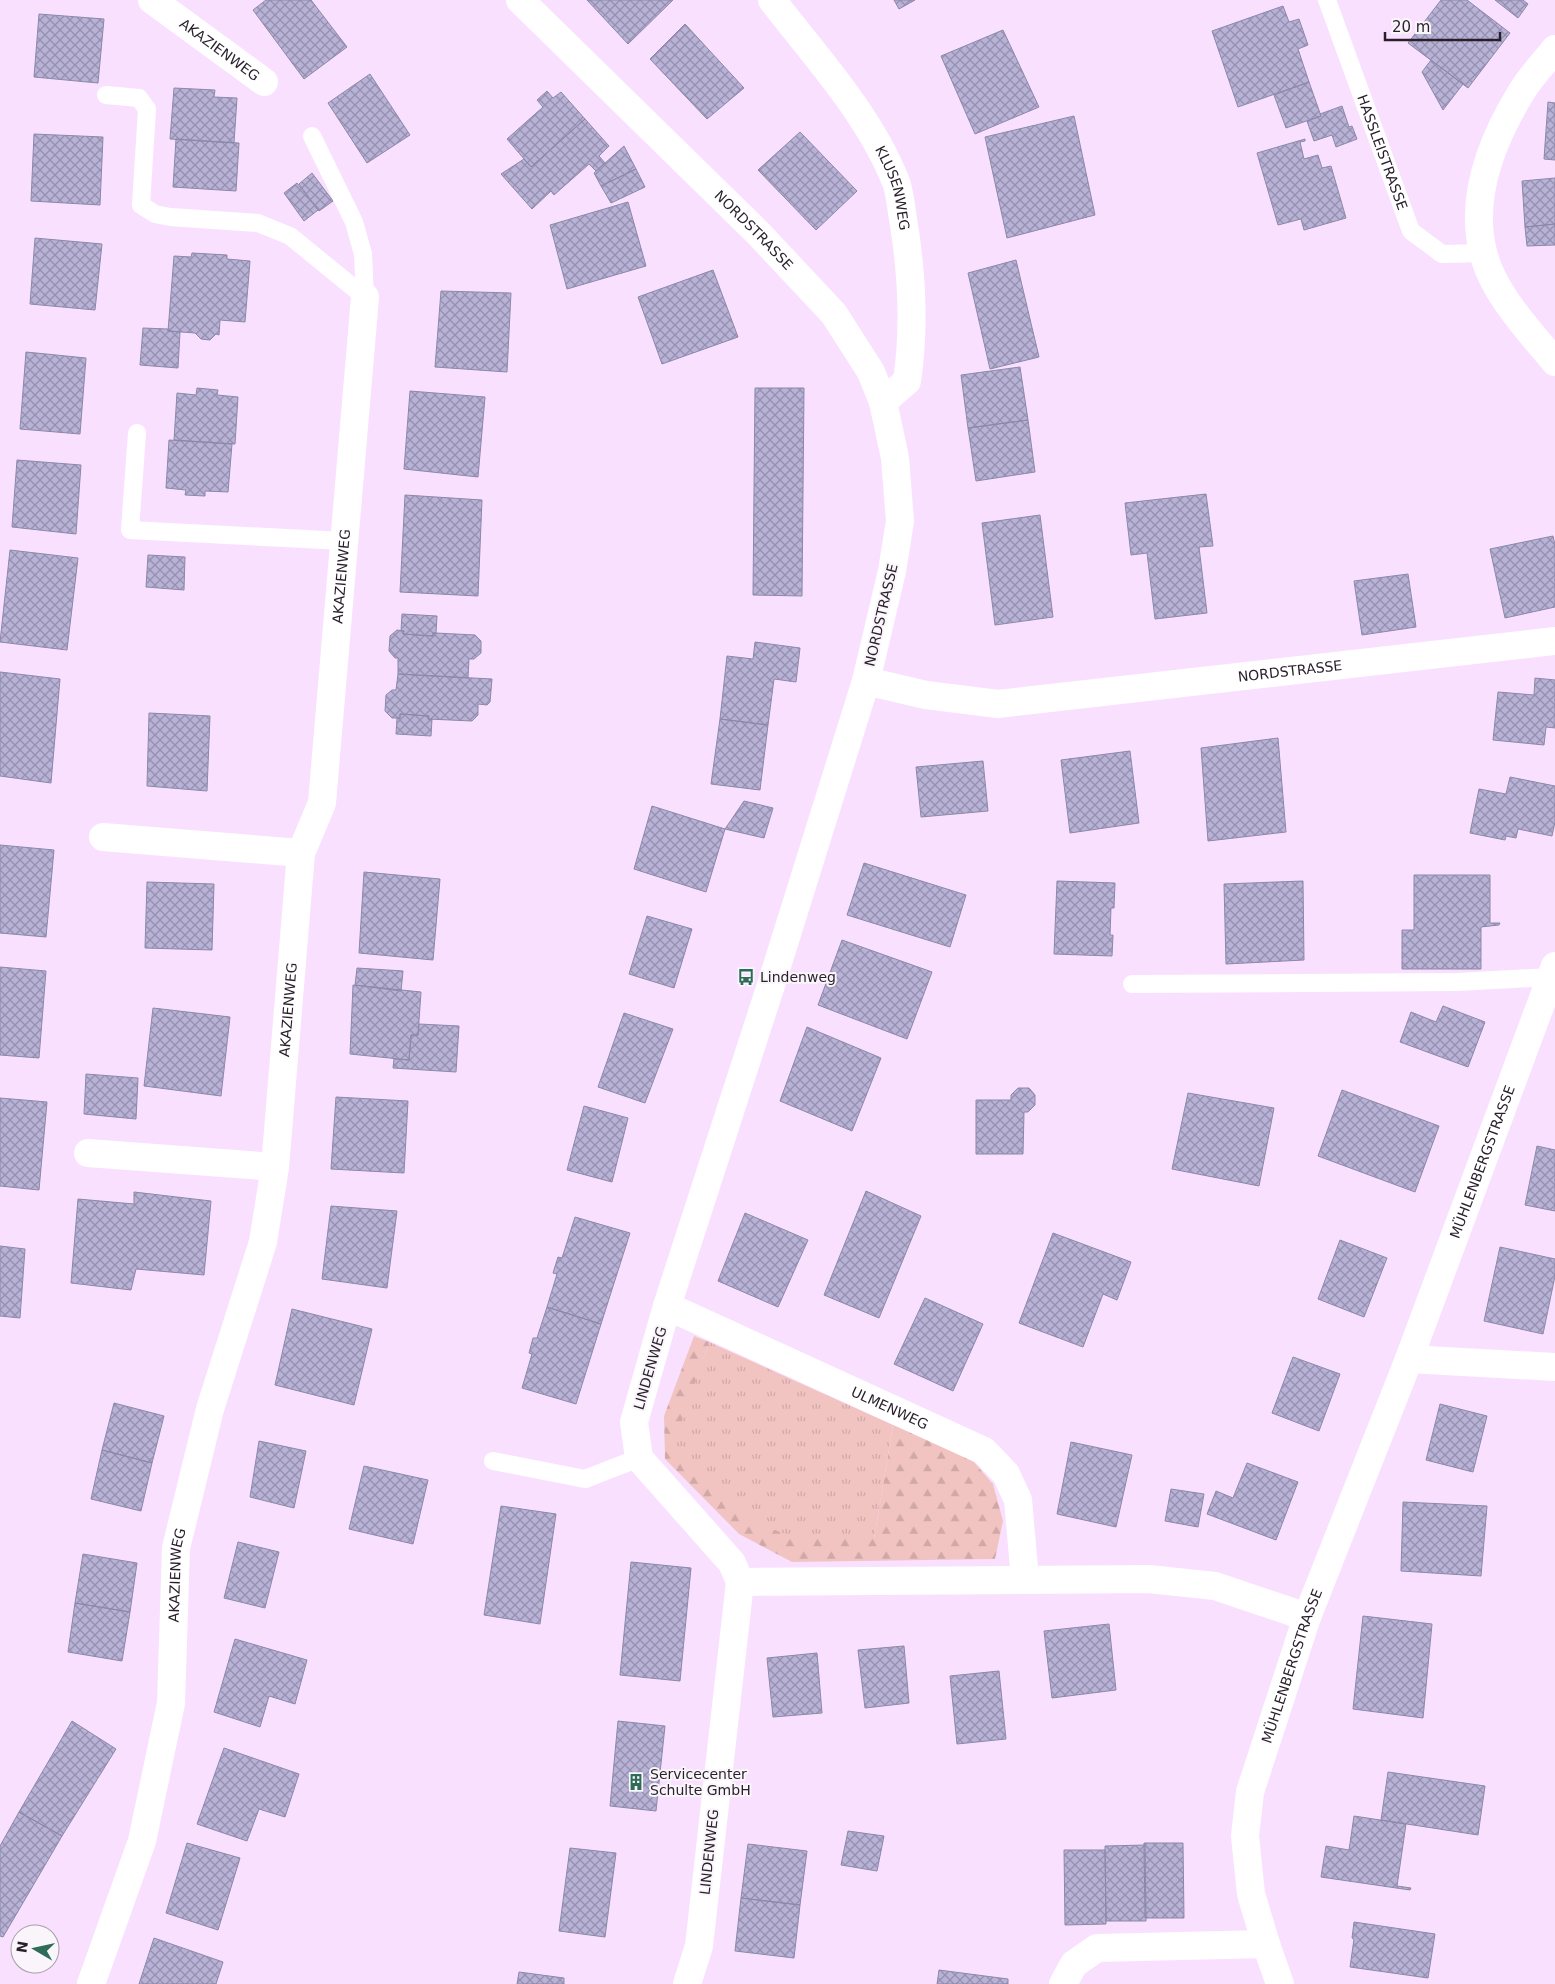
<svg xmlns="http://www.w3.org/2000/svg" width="1555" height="1984" viewBox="0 0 1555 1984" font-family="'DejaVu Sans',sans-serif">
  <defs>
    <pattern id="forest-firs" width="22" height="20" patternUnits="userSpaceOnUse" patternTransform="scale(1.25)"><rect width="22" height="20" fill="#f1c4c2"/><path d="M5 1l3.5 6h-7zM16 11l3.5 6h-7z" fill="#cfa8a7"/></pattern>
    <pattern id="park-tufts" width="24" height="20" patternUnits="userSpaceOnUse" patternTransform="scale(1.25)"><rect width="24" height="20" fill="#f1c4c2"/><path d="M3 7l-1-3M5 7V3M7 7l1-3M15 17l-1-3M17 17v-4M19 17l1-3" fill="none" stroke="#cfa8a7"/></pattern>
    <pattern id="building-cross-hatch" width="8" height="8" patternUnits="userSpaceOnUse" patternTransform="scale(1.25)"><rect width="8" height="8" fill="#b7b2d6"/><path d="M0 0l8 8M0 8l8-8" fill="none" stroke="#9590ae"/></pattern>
  </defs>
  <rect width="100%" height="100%" fill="#fae0ff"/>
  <path fill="url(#forest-firs)" d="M694 1336 709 1342 675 1444 874 1539 893 1425 967 1454 993 1484 1003 1521 995 1559 792 1562 739 1534 665 1459 664 1416Z"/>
  <path fill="url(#park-tufts)" d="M709 1342 893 1425 874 1539H799L753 1522 674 1444Z"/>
  <path fill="url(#building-cross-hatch)" stroke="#8c88a9" d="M266 0H311L347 47 304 79 253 10Z
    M587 0H673L628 44Z
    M894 0H915L899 9Z
    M1441 0H1467L1510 33 1468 88 1408 43Z
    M1495 0H1523L1528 4 1518 18Z
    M1283 6 1289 22 1299 19 1308 45 1298 49 1309 82 1238 107 1212 31Z
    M39 14 104 19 98 83 34 77Z
    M685 24 744 88 707 119 650 59Z
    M1003 30 1039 107 975 134 941 56Z
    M1431 60 1463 84 1443 110 1422 72Z
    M370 74 410 135 367 163 328 103Z
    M1309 82 1321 116 1286 128 1274 95Z
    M174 88 215 90 214 97 237 98 234 143 170 139Z
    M547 91 553 98 561 92 585 119 531 167 507 139 543 107 537 100Z
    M1548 102 1555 103V160L1544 159Z
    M1342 106 1349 127 1352 126 1357 139 1336 147 1332 135 1314 141 1307 121 1321 116 1320 114Z
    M1074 116 1095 215 1007 238 985 137Z
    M585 119 609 146 599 156 605 163 596 171 589 164 554 195 551 191 532 209 501 174 524 159 531 167Z
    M800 132 857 191 816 230 758 170Z
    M34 134 103 137 100 205 31 201Z
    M176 139 239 143 236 191 173 187Z
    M1305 139V141L1300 142 1304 159 1318 155 1322 168 1331 166 1346 218 1304 230 1301 219 1278 225 1257 153Z
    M624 146 636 169 601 186 594 173Z
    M636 169 645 187 611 203 601 186Z
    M312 173 333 201 319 211 299 184Z
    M1555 178V224L1525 227 1522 181Z
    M297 183 318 210 304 221 284 193Z
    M628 202 646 266 567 289 550 225Z
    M1555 224V245L1527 246 1525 227Z
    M35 238 102 244 95 310 30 304Z
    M192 253 227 255V259L250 261 245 322 220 320 219 335 216 334 210 340 201 339 195 333 168 331 174 256 191 257Z
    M1016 260 1039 357 990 369 968 273Z
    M713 270 738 337 662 364 638 297Z
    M441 291 511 293 507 372 435 367Z
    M143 328 168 329V331L180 332 178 368 140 365Z
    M26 352 86 358 80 434 20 429Z
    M1020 367 1028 420 968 428 961 375Z
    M197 388 218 390 217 395 238 397 235 444 174 440 177 393 196 395Z
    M755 388H804L802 596 753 595Z
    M410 391 485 397 478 477 404 469Z
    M1028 420 1035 472 976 481 968 428Z
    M169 440 232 444 228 492 205 491V496L185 495 186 490 166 488Z
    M17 460 81 465 76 534 12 527Z
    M1206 494 1213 546 1199 547 1207 613 1155 619 1147 553 1131 555 1125 503Z
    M405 495 482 500 478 596 400 592Z
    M1040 515 1053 617 995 625 982 523Z
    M1553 536 1555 545V607L1505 618 1490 549Z
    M10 550 78 558 67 650 0 642Z
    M148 555 185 557 184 590 146 587Z
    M1408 574 1416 627 1362 635 1354 581Z
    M402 614 437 616 436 633H433V636L403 634 404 631H401Z
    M397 630 404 631 403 634 433 636V633H436L475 635 481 641V653L474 659H469L468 678 398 674V658H395L389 651 390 636Z
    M755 642 800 648 796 682 774 679 768 725 720 719 727 656 753 659Z
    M0 672 60 679 51 783 0 776Z
    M398 674 492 679 490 702 487 705 478 704V715L472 721 428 719 429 716 400 714V718H392L385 711 386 695 392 690H396Z
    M1535 678 1555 680V728L1546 727 1544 745 1493 740 1498 692 1534 695Z
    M149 713 210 716 207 791 147 786Z
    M400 714 429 716 428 719H432L431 736 396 734 397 718H400Z
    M720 719 768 725 760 790 711 784Z
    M1278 738 1286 832 1208 841 1201 748Z
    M1130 751 1139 823 1070 833 1061 760Z
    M983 761 988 811 921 817 916 767Z
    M1510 777 1555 786V822L1552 836 1518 829 1516 838 1506 836 1505 840 1470 833 1479 789 1506 794Z
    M744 801 773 808 764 838 725 829Z
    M652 806 725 829 706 892 634 869Z
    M0 845 54 850 46 937 0 933Z
    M864 863 966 895 950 947 847 915Z
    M364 872 440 879 433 960 359 953Z
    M1414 875H1490V923H1500L1499 925 1481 927V969H1402V930H1414Z
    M1057 881 1115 883 1114 908H1111L1110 935H1113L1112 956 1054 954Z
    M1303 881 1304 960 1226 964 1224 884Z
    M147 882 214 884 212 950 145 948Z
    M647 916 692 929 674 988 629 974Z
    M842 940 932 972 907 1039 818 1005Z
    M0 967 46 971 39 1058 0 1055Z
    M357 968 403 971 401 991 355 985Z
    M353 985 421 992 418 1035H411L409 1060 350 1054Z
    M1443 1006 1485 1022 1468 1067 1400 1042 1411 1012 1436 1022Z
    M153 1008 230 1017 221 1096 144 1086Z
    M624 1013 673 1029 645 1103 598 1087Z
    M419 1024 459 1026 456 1072 393 1068 394 1059 409 1060 411 1035H418Z
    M807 1027 881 1058 852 1131 780 1101Z
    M86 1074 138 1078 136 1119 84 1114Z
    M1018 1088H1029L1035 1095V1105L1028 1112H1024L1023 1154H976V1100H1011V1095Z
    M1342 1090 1439 1126 1415 1192 1318 1156Z
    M1188 1093 1274 1108 1259 1186 1172 1169Z
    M336 1097 408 1101 404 1173 331 1169Z
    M0 1098 47 1102 39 1190 0 1186Z
    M584 1106 628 1118 612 1182 567 1170Z
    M1537 1146 1555 1150V1211L1525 1205Z
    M866 1191 921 1216 879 1318 824 1295Z
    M134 1192 211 1201 204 1275 136 1269 131 1290 71 1283 78 1199 134 1204Z
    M331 1206 397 1211 387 1288 322 1279Z
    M745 1213 808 1240 778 1307 718 1281Z
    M575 1217 630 1233 601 1324 547 1307 557 1274 553 1273 558 1257 562 1258Z
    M1053 1233 1131 1262 1117 1300 1103 1294 1083 1347 1019 1323Z
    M1340 1240 1387 1258 1364 1317 1318 1299Z
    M0 1246 25 1249 20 1318 0 1316Z
    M1500 1247 1555 1259V1276L1543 1334 1484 1321Z
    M925 1298 983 1324 953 1391 894 1364Z
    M547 1307 601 1324 576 1404 522 1388 532 1354 529 1353 533 1338H537Z
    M292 1309 372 1329 354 1405 275 1385Z
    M1293 1357 1340 1374 1319 1431 1272 1413Z
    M114 1403 164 1416 152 1463 102 1450Z
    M1440 1404 1487 1416 1473 1472 1426 1460Z
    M259 1441 306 1451 294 1508 250 1497Z
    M1071 1442 1132 1455 1116 1527 1057 1514Z
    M102 1450 152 1463 141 1511 91 1499Z
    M1247 1463 1298 1482 1276 1540 1207 1514 1216 1491 1233 1498Z
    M364 1466 428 1480 413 1544 349 1529Z
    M1171 1489 1204 1494 1198 1527 1165 1521Z
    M1403 1502 1487 1506 1481 1576 1401 1571Z
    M501 1506 556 1514 540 1624 484 1615Z
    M238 1542 279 1552 265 1608 224 1598Z
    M83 1554 137 1563 130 1612 75 1603Z
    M631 1562 691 1568 680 1681 620 1675Z
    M75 1603 130 1612 122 1661 68 1652Z
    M1363 1616 1432 1624 1423 1718 1353 1709Z
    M1109 1624 1116 1690 1052 1698 1044 1631Z
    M235 1639 307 1660 295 1704 269 1696 260 1727 214 1712Z
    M904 1646 909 1703 865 1708 858 1650Z
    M817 1653 822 1713 773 1717 767 1658Z
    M999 1671 1006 1739 957 1744 950 1676Z
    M72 1721 116 1749 62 1836 19 1812Z
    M618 1721 665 1726 656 1811 610 1806Z
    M224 1748 299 1774 285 1817 259 1809 247 1841 197 1824Z
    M1388 1772 1485 1786 1478 1835 1381 1820Z
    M19 1812 62 1836 3 1937 0 1936V1846Z
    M1354 1816 1406 1824 1397 1886 1411 1888 1410 1890 1321 1877 1326 1846 1349 1850Z
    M848 1831 884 1836 877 1871 841 1865Z
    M187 1843 240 1858 218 1930 166 1913Z
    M1144 1843H1183L1184 1918H1145Z
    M748 1844 807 1851 800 1905 741 1898Z
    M1145 1845 1146 1921H1106L1105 1846Z
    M570 1848 616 1853 605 1937 559 1931Z
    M1064 1850H1105L1106 1924 1065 1925Z
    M741 1898 800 1905 794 1958 735 1951Z
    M1354 1922 1435 1934 1428 1978 1350 1967 1354 1939 1352 1938Z
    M154 1938 223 1962 216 1984H139Z
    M939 1970 1008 1979V1984H937Z
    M519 1972 564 1978V1984H517Z"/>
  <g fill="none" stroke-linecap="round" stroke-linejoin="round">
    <g stroke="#fff" stroke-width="18">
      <path id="s1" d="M1327 0 1411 231 1442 254 1483 253"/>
      <path d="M106 95 139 98 147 109 141 205 155 214 170 217 258 223 290 236 365 297"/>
      <path d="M312 136 354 222 363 254 365 297"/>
      <path d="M137 433 130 530 344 541"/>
      <path d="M1132 984 1457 982 1551 977"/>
      <path d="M493 1461 585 1479 639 1458"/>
    </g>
    <g stroke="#fff" stroke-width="28">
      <path id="s2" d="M152 0 264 82"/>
      <path id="s3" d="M520 0 759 234 834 314 871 372 883 402 895 458 900 521 892 571 866 681 771 985 667 1306 634 1422 639 1458 732 1563 740 1582 699 1946 687 1984"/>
      <path id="s4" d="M772 0C816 57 869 114 896 182 900 193 901 207 903 219 912 273 915 327 907 381L883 402"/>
      <path d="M1555 49C1544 63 1531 76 1522 91 1493 138 1469 196 1483 252 1492 292 1530 332 1555 362"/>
      <path id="s5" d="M866 681 926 695 998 704 1555 641"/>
      <path d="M103 837 301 853"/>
      <path d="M88 1153 275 1167"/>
      <path id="s6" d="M667 1306 984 1451 1006 1474 1018 1500 1025 1579"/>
      <path d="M1409 1359 1555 1367"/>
      <path d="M740 1582 1149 1579 1215 1586 1307 1617"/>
      <path id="s7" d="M91 1984 142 1841 171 1703 176 1548 210 1409 263 1242 275 1167 301 853 322 803 365 297"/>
      <path d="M1063 1984 1074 1964 1097 1948 1266 1944"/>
      <path id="s8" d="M1280 1984 1266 1944 1251 1894 1245 1836 1250 1792 1307 1617 1409 1359 1555 966"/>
    </g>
  </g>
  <defs>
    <g id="bus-bare" transform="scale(1.35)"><path d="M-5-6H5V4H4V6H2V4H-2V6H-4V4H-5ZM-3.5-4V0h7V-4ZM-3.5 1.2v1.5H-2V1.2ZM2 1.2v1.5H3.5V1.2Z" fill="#2e6c58" stroke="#faf5fb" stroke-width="2.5" paint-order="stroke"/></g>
    <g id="building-bare" transform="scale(1.35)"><path d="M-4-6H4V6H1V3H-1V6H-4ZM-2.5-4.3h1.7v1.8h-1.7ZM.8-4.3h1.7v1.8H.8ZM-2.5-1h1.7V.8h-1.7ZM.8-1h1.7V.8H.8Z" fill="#2e6c58" stroke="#faf5fb" stroke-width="2.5" paint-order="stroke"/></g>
  </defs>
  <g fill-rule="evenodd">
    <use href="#bus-bare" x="746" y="977"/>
    <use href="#building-bare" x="636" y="1782"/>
  </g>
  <g text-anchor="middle" stroke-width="4" stroke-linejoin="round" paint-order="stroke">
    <g font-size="14" fill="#281f2a" stroke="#faf5fb">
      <text dy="5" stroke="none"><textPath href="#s2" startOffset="84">AKAZIENWEG</textPath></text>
      <text dy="5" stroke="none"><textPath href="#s1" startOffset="162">HASSLEISTRASSE</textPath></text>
      <text dy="5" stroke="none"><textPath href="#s4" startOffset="226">KLUSENWEG</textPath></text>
      <text dy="5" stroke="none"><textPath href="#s3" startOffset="328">NORDSTRASSE</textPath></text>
      <text dy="5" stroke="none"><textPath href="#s7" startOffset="1439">AKAZIENWEG</textPath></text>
      <text transform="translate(881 615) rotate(-77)" y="5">NORDSTRASSE</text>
      <text dy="5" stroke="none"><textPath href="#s5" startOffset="428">NORDSTRASSE</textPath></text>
      <text dy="5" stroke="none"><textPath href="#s7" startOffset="1000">AKAZIENWEG</textPath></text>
      <text dy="5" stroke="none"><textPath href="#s8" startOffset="869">MÜHLENBERGSTRASSE</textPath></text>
      <text transform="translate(650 1368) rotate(-74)" y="5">LINDENWEG</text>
      <text dy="5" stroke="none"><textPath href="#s6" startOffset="245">ULMENWEG</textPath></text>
      <text dy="5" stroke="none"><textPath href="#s7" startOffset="421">AKAZIENWEG</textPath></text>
      <text dy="5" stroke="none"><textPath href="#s8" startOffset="330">MÜHLENBERGSTRASSE</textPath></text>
      <text transform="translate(709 1852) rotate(-84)" y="5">LINDENWEG</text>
    </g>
    <g font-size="14" fill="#281f2a" stroke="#faf5fb" text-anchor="start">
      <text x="760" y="982">Lindenweg</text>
      <text x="650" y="1779">Servicecenter<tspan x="650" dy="16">Schulte GmbH</tspan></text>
    </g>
  </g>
  <g transform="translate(35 1949) rotate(279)"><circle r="24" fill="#faf5fb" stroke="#a69fa7"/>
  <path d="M0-4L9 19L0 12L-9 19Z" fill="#2e6c58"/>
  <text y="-8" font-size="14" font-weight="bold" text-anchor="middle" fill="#281f2a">N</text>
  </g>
  <path d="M1385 32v8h115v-8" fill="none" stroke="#281f2a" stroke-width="2.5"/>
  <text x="1392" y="32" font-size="15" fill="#281f2a" stroke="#faf5fb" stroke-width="4" paint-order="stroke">20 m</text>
</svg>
